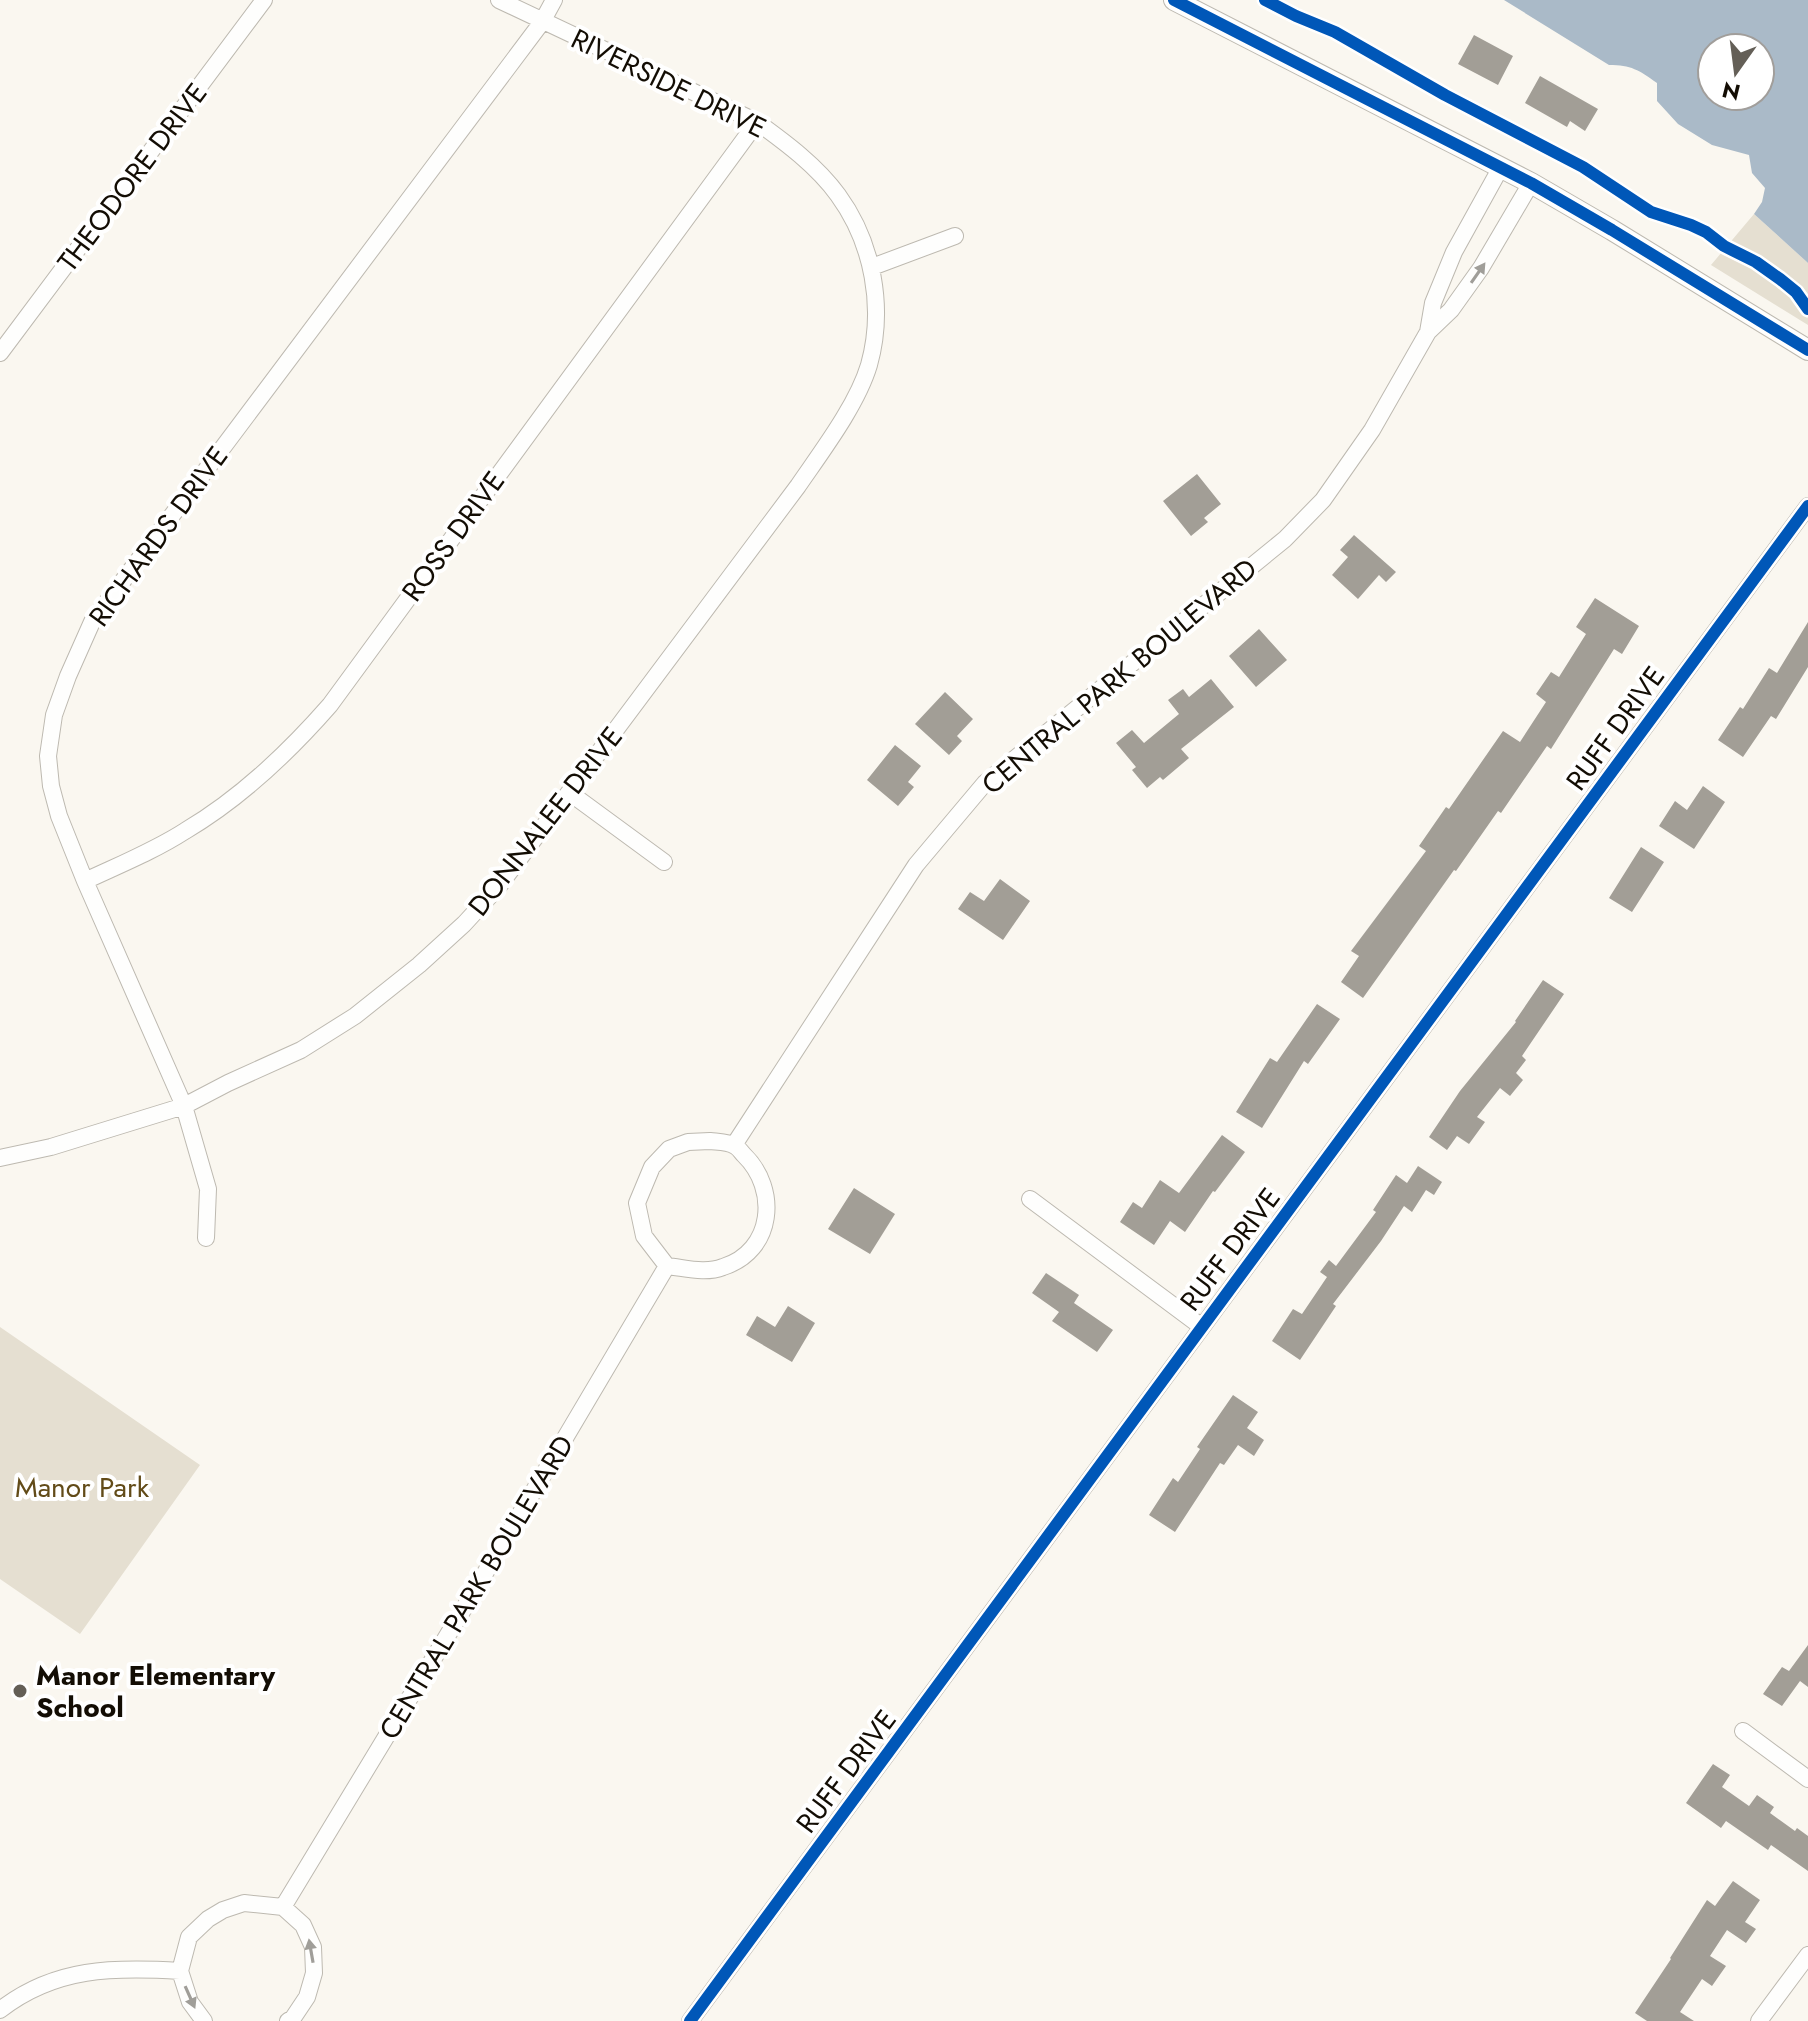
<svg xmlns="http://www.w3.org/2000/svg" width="1808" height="2021" viewBox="0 0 1808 2021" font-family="Jost,sans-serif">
  <rect width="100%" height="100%" fill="#faf7f0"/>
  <path fill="#e5dfd1" d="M1754 214 1808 263V325L1711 265Z
    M0 1327 200 1465 80 1634 0 1579Z"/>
  <path fill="#aabac8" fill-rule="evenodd" d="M1504 0H1808V263L1754 214 1762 202 1765 188 1752 173 1749 155 1712 145 1678 124 1657 101V83C1639 70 1631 65 1609 65ZM1712 48H1760V96H1712Z"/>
  <path fill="#a29e96" d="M1474 35 1513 56 1498 85 1458 64Z
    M1540 76 1598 109 1585 131 1570 121 1567 127 1525 103Z
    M1197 474 1221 504 1204 518 1208 522 1191 536 1163 501Z
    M1354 535 1396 572 1386 582 1379 575 1358 599 1332 575 1348 557 1340 550Z
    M1595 598 1639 626 1622 654 1614 649 1551 749 1547 746 1501 813 1498 811 1456 871 1454 870 1363 998 1341 982 1359 956 1351 951 1426 851 1419 846 1446 807 1449 809 1503 731 1520 742 1546 702 1536 694 1551 672 1559 677 1586 634 1576 627Z
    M1808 622V667L1776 719 1771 716 1743 757 1718 740 1740 707 1743 709 1769 668 1777 673Z
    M1259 629 1287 660 1256 687 1229 656Z
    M1211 679 1234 707 1181 749 1189 758 1163 780 1160 777 1147 788 1132 770 1136 767 1116 743 1132 730 1144 743 1179 714 1168 700 1183 689 1189 697Z
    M945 692 973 719 957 736 962 741 949 755 915 724Z
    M895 745 921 766 908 782 914 787 898 806 867 780Z
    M1703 786 1725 802 1694 849 1659 826 1675 801 1687 810Z
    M1641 847 1664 862 1632 912 1609 898Z
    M1000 879 1030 901 1003 940 958 909 970 892 984 901Z
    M1543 980 1564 994 1522 1056 1526 1060 1516 1073 1523 1080 1510 1096 1500 1088 1477 1117 1485 1122 1469 1144 1457 1136 1447 1150 1429 1137 1460 1091 1516 1022 1515 1021Z
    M1317 1004 1340 1019 1308 1064 1304 1061 1262 1128 1236 1112 1270 1058 1277 1062Z
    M1222 1135 1245 1152 1215 1192 1213 1191 1185 1232 1170 1221 1154 1245 1120 1222 1133 1202 1142 1208 1160 1180 1179 1193Z
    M1418 1166 1442 1182 1434 1195 1426 1190 1412 1212 1404 1206 1381 1241 1333 1304 1336 1306 1300 1360 1272 1341 1293 1309 1302 1314 1327 1277 1320 1272 1329 1260 1336 1266 1376 1212 1373 1210 1396 1175 1407 1183Z
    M854 1188 895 1214 870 1254 828 1229Z
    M1046 1273 1079 1295 1074 1303 1113 1330 1097 1352 1052 1321 1059 1312 1032 1293Z
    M788 1306 815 1323 792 1362 746 1335 757 1316 775 1327Z
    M1233 1395 1258 1412 1247 1428 1264 1440 1254 1456 1238 1445 1224 1465 1220 1463 1175 1532 1149 1515 1173 1478 1178 1482 1200 1449 1197 1447Z
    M1808 1645V1687L1800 1681 1782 1706 1763 1694 1782 1667 1789 1671Z
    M1713 1764 1730 1775 1722 1787 1749 1806 1757 1795 1774 1807 1770 1813 1795 1831 1797 1828 1808 1836V1871L1771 1845 1768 1850 1726 1821 1721 1828 1686 1803Z
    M1733 1881 1760 1900 1745 1922 1756 1929 1746 1943 1727 1930 1710 1956 1726 1966 1712 1986 1702 1979 1680 2012 1694 2021H1647L1635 2013 1671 1959 1670 1958 1707 1900 1715 1906Z"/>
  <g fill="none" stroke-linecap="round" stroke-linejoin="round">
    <g stroke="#bdb9b0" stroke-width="18">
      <path id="minor" d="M872 267 955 236
        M1428 332 1433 303 1454 252 1501 167
        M0 353 264 0
        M570 793 664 862
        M85 881C119 865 154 851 185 831 241 798 288 753 330 705L757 122
        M710 1141C718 1142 729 1142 735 1146 739 1148 741 1152 744 1155 779 1189 774 1251 723 1267 705 1274 686 1268 667 1266L644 1236 637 1203 652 1167 669 1149 688 1142Z
        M734 1145 916 865 985 783 1285 539 1323 500 1372 430 1428 332 1451 310 1481 268 1531 183
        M0 1158 51 1147 184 1106 228 1083 301 1050 355 1016 419 965 464 924 499 886 798 486C822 451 857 405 869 365 885 308 873 243 838 195 817 166 786 143 757 122L499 0
        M1030 1199 1202 1327
        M206 1238 208 1189 184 1106 85 881 59 816 51 786 48 756 54 715 68 676 92 622 542 22 554 0
        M1743 1731 1808 1779
        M283 1907 475 1590 667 1266
        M0 2010C55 1967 114 1967 180 1971
        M204 2021 190 2002 180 1971 189 1937 208 1919 223 1910 244 1903 283 1907 303 1925 313 1947 314 1973 307 1997 293 2018 288 2021
        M690 2021 1808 506
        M1759 2021 1808 1955"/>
    </g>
    <g stroke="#bdb9b0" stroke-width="22">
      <path id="tertiary" d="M1174 0 1531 183 1612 230 1808 350"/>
    </g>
    <use href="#minor" stroke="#fefefd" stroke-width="16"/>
    <use href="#tertiary" stroke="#fefefd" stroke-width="20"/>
    <g stroke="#fff" stroke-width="17">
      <path id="cycleway" d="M1174 0 1531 183 1612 230 1808 350
        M1265 0 1296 16 1335 32 1445 95 1583 167 1651 212 1691 225 1706 232 1724 246 1756 262 1780 279 1796 292 1808 309
        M690 2021 1808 506"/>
    </g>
    <use href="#cycleway" stroke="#0057b8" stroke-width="12"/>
  </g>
  <defs><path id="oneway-solid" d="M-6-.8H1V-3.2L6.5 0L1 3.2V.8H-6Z" transform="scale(2)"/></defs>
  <g fill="#a09e99">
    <use href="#oneway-solid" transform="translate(1478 273) rotate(-55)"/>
    <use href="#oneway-solid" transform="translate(311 1951) rotate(-100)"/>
    <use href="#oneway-solid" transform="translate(190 1997) rotate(66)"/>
  </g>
  <circle fill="#645f57" stroke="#fff" stroke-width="3" cx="20" cy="1691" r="8"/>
  <g text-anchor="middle" stroke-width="8" stroke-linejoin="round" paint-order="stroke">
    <g font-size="28" fill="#130d04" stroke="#fff">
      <text transform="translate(669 83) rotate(26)" y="10">RIVERSIDE DRIVE</text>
      <text transform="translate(132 177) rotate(-53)" y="10">THEODORE DRIVE</text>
      <text transform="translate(158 536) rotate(-54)" y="10">RICHARDS DRIVE</text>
      <text transform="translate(453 536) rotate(-54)" y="10">ROSS DRIVE</text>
      <text transform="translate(1119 676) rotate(-40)" y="10">CENTRAL PARK BOULEVARD</text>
      <text transform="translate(1615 728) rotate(-54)" y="10">RUFF DRIVE</text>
      <text transform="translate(545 821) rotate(-52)" y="10">DONNALEE DRIVE</text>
      <text transform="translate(1230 1249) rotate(-53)" y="10">RUFF DRIVE</text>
      <text transform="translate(476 1587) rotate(-59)" y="10">CENTRAL PARK BOULEVARD</text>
      <text transform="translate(846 1771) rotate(-53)" y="10">RUFF DRIVE</text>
    </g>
    <g font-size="28" fill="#624b18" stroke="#fff">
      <text x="82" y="1497">Manor Park</text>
    </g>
    <g font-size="28" font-weight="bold" fill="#130d04" stroke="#fff" text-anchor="start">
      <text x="36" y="1685">Manor Elementary<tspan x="36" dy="32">School</tspan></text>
    </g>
  </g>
  <g transform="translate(1736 72) rotate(194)"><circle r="38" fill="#ffffff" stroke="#a19e9b" stroke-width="2"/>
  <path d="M0-6L14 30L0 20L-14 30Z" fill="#645f57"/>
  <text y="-12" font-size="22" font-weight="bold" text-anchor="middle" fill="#130d04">N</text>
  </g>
</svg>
